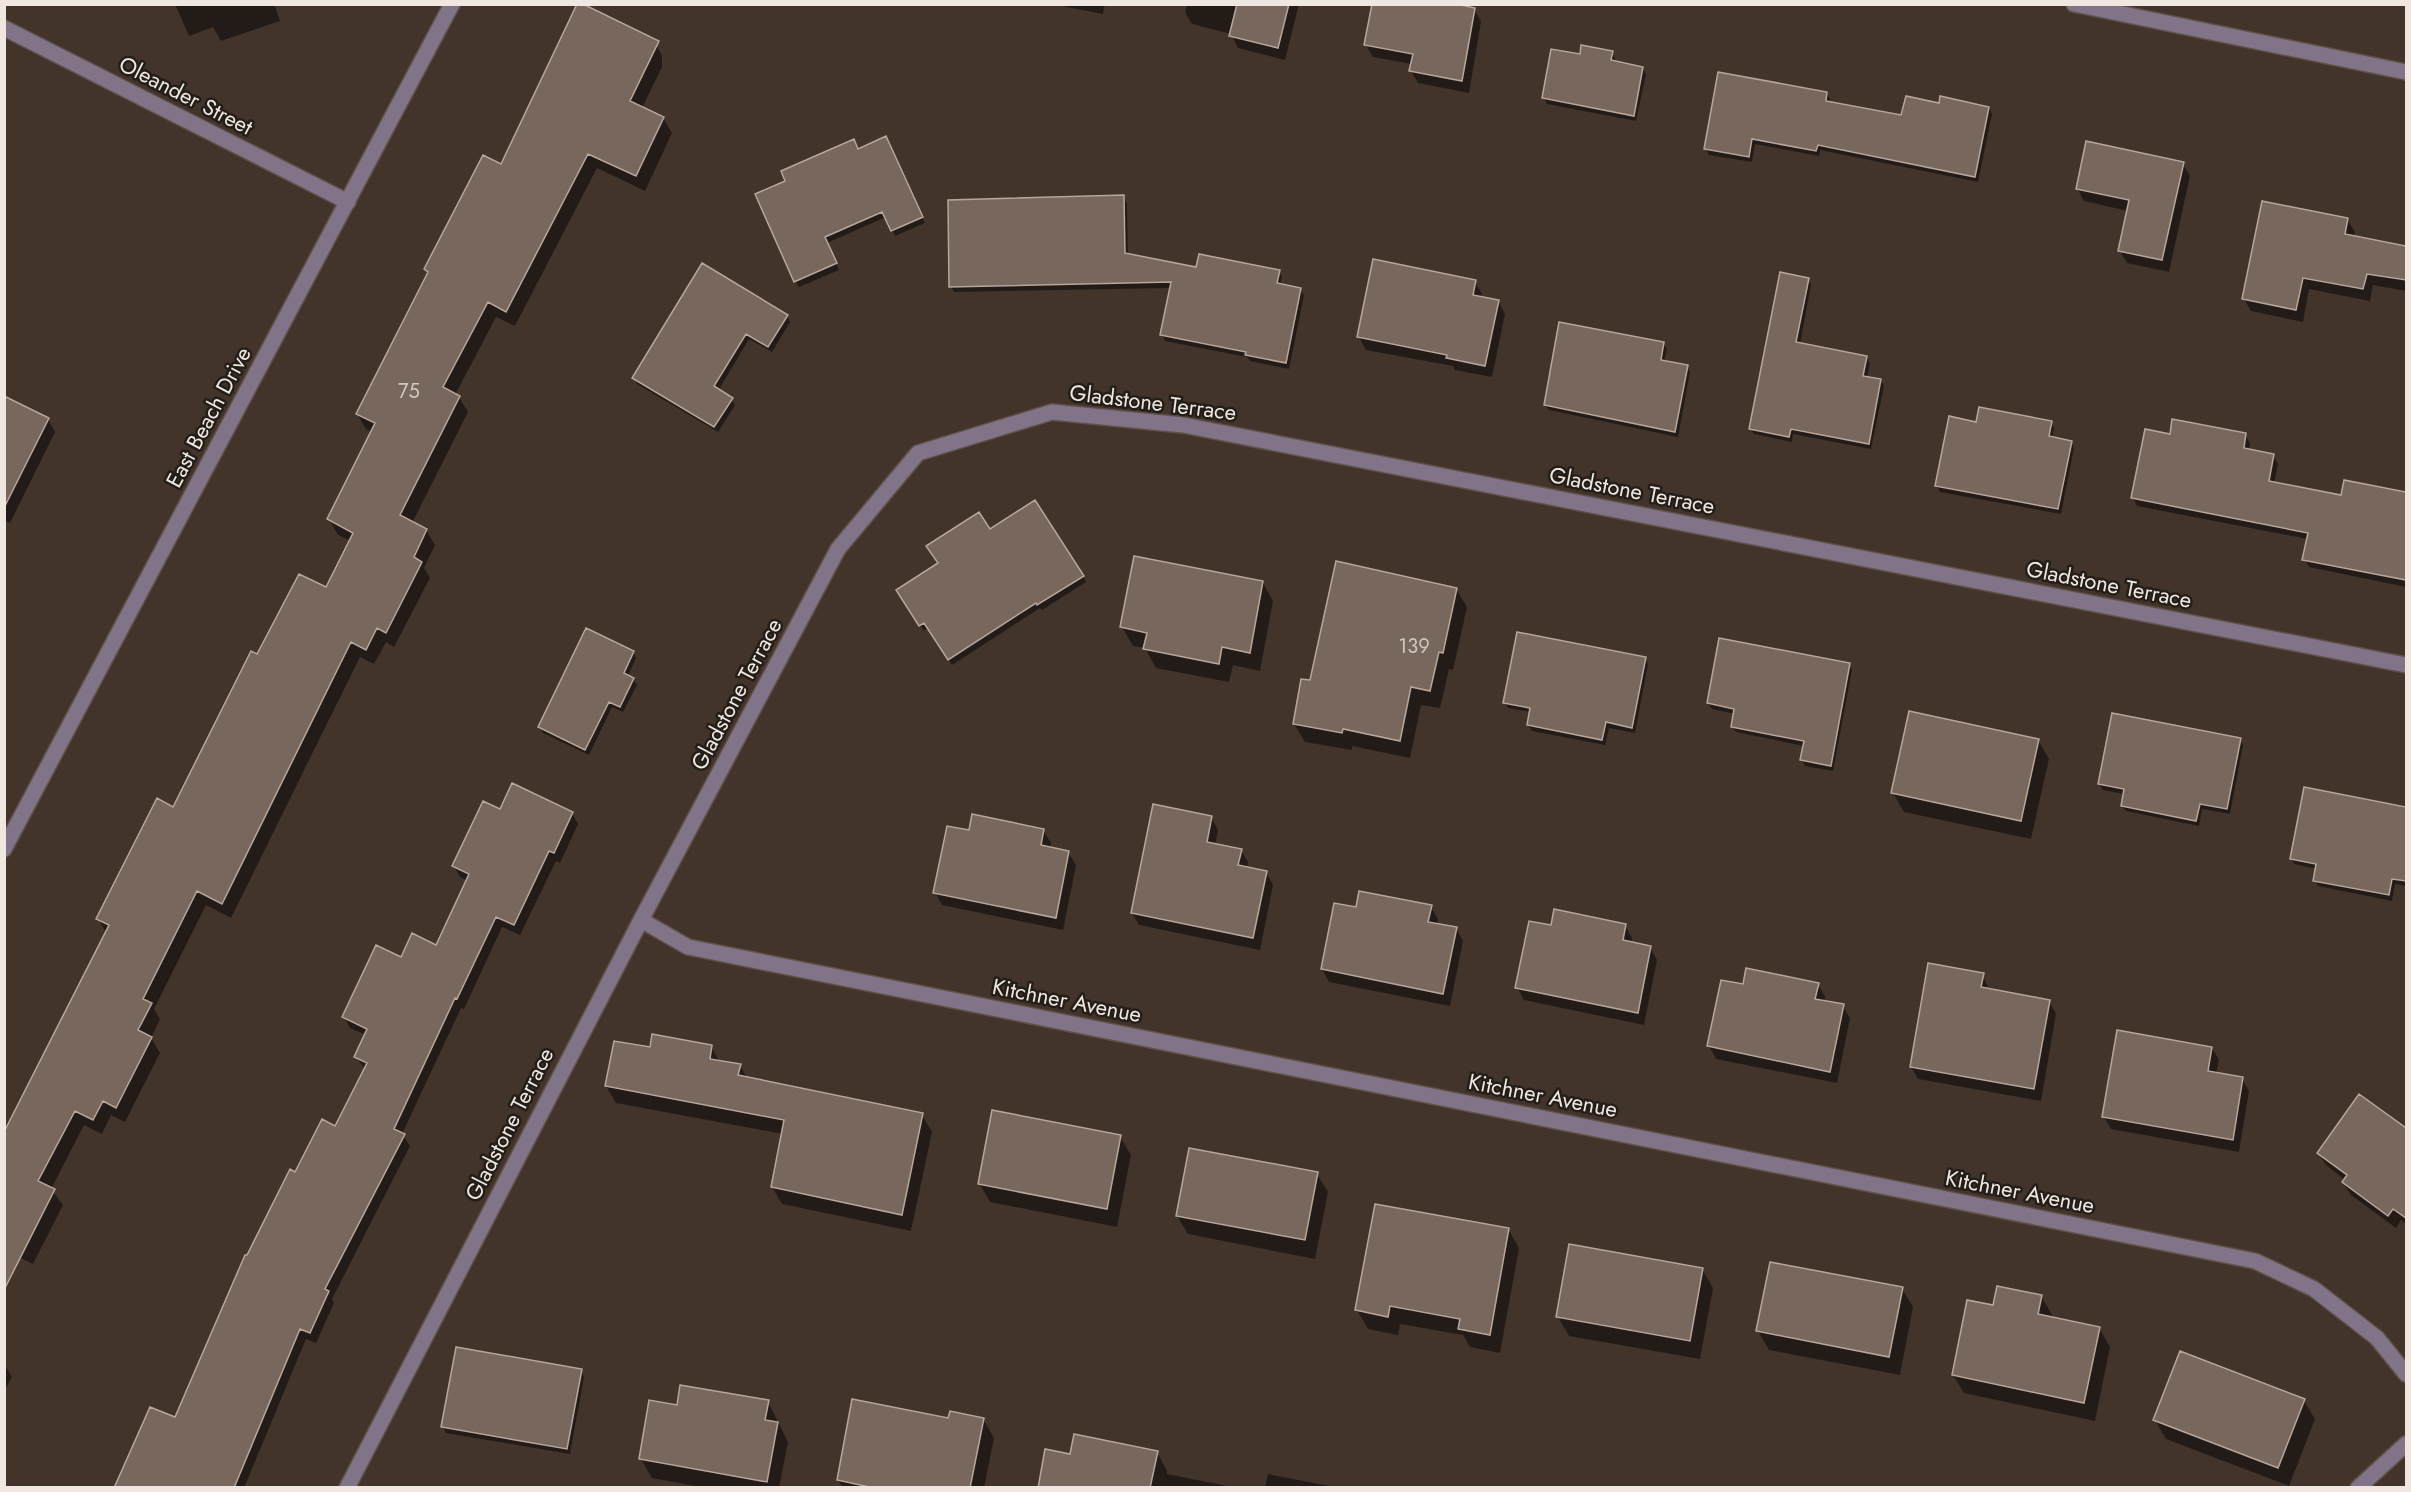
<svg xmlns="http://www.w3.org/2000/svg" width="2411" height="1492" viewBox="0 0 2411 1492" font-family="Jost,sans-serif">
  <rect width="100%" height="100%" fill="#43342b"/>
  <path fill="#0007" d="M175 4H278L275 6 280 21 221 41 213 27 189 36Z
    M1052 4H1105L1103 14Z
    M1187 4H1299L1285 60 1238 48 1231 34 1192 24 1185 12Z
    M1474 9 1481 22 1469 93 1418 83 1411 71 1412 64 1373 57 1366 45Z
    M653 40 662 55V67L642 108 663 118 672 133 645 191 597 168 515 326 496 317 455 395 459 397 468 412 412 523 426 530 435 545 424 568 430 578 394 647 386 642 374 664 360 657 231 918 206 905 154 1009 160 1019 151 1038 160 1053 125 1122 111 1115 102 1134 84 1125 51 1189 63 1205 33 1264 17 1256 107 934 98 919 174 809 258 656 327 589 351 541 338 535 329 519 372 432 366 429 357 414 429 274 426 269 502 166Z
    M1612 53 1615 59 1614 63 1642 68 1646 74 1636 121 1547 104 1544 98 1581 56Z
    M1826 93 1830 99 1829 103 1902 117 1940 104 1989 108 1992 114 1978 182 1820 150 1819 156 1755 144 1752 162 1709 155 1706 149Z
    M889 143 925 223 895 236 886 217 827 243 839 270 799 287 795 281 858 150Z
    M2183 164 2190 176 2169 272 2127 263 2120 251 2128 211 2084 201 2077 188Z
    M1123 197 1127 203 1128 255 1197 268 1279 271 1282 277 1280 285 1300 289 1304 295 1289 369 1250 361 1247 357 1165 341 1162 335 1171 288 954 292 951 286Z
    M2347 219 2355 232 2354 237 2406 247V291L2373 285 2370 301 2309 289 2303 322 2251 311 2244 299Z
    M1808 279 1811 285 1800 344 1866 357 1870 363 1867 378 1880 380 1884 386 1871 449 1793 434 1792 442 1754 434 1750 428Z
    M1475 282 1482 294 1481 298 1498 301 1505 314 1492 377 1455 370 1453 366 1366 350 1359 337Z
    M787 316 790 322 772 352 749 339 718 391 731 399 735 405 718 432 637 384 634 378Z
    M1663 343 1667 349 1664 362 1687 366 1690 372 1678 437 1549 410 1545 405Z
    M4 398 48 419 55 432 10 523 4 520Z
    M2051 422 2054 428 2052 439 2071 442 2074 448 2061 514 1940 492 1937 486 1977 423Z
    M2245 435 2250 443 2249 451 2273 455 2278 464 2274 484 2342 497 2345 481 2406 493V587L2309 567 2304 559 2308 539 2137 506 2133 498 2171 436Z
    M990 531 1083 576 1086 582 1042 610 1040 608 952 665 928 627 924 631 901 596 939 563Z
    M1263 583 1273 601 1260 671 1233 665 1229 682 1156 668 1145 648 1133 646 1122 627Z
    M1456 589 1467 607 1453 670 1449 669 1440 708 1421 705 1410 758 1352 746V750L1305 742 1294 724 1312 682Z
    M633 652 636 658 628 676 633 679 637 685 623 712 612 707 589 755 543 733 539 727Z
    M1645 658 1648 664 1635 733 1609 728 1605 745 1532 731 1528 725 1531 712 1508 708 1505 702Z
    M1849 665 1852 670 1833 771 1805 766 1802 760 1804 746 1736 732 1732 727 1735 714 1712 709 1708 703Z
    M2240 739 2243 745 2230 814 2202 809 2199 826 2126 811 2122 806 2124 794 2103 790 2099 784Z
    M2038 740 2049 759 2031 839 1904 812 1893 793Z
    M2305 789 2406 809V886L2395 884 2392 901 2318 886 2315 880 2317 869 2295 864 2291 859Z
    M500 811 572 813 578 824 560 863 556 861 520 935 502 927 464 1009 461 1008 402 1134 410 1146 332 1299 334 1303 316 1343 306 1339 244 1488H116L176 1419 247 1257 296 1174 335 1128 365 1069 356 1057 366 1035 350 1028 344 1017 402 959 437 947 468 881 460 877 454 866Z
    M1211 817 1218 830 1215 845 1241 850 1248 862 1247 868 1266 872 1273 885 1260 950 1139 925 1132 913Z
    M1043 830 1051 843 1050 848 1068 852 1076 865 1063 930 942 905 935 892 970 832Z
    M1431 907 1438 919 1437 925 1456 928 1463 941 1450 1006 1329 982 1322 969 1357 909Z
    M1625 925 1632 938 1631 943 1650 947 1657 960 1644 1025 1524 1000 1517 987 1552 927Z
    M1983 975 1989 990 2049 1001 2056 1014 2041 1101 1918 1079 1911 1067Z
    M1818 984 1825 997 1824 1002 1843 1006 1850 1018 1837 1083 1716 1059 1709 1046 1744 986Z
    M711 1047 720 1062 740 1065 747 1078 922 1115 932 1132 911 1231 782 1204 772 1187 783 1134 616 1103 606 1086 651 1049Z
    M2212 1048 2219 1060 2216 1074 2242 1079 2249 1091 2239 1152 2111 1129 2104 1117Z
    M2360 1097 2406 1130V1224L2401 1220 2396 1228 2351 1195 2343 1183 2345 1180 2326 1165 2318 1153Z
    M1120 1137 1131 1155 1117 1227 990 1202 979 1183Z
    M1317 1174 1328 1192 1315 1259 1188 1234 1177 1216Z
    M1508 1229 1519 1248 1500 1353 1470 1347 1463 1335 1400 1324 1398 1335 1368 1329 1357 1310Z
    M1702 1269 1713 1288 1700 1359 1569 1336 1558 1317Z
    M1902 1289 1913 1307 1900 1375 1769 1350 1758 1331Z
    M2041 1296 2052 1315V1318L2099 1328 2110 1347 2095 1421 1964 1393 1953 1375 1994 1307Z
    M4 1364 12 1377 4 1391Z
    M581 1371 584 1377 570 1454 446 1433 443 1427Z
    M2304 1401 2315 1419 2289 1486 2166 1439 2155 1420Z
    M768 1402 788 1442 779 1488H706L652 1478 641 1459 679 1406Z
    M983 1419 994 1438 984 1488H843L838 1480 950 1420Z
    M1157 1452 1167 1471V1474L1237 1488H1039L1072 1455Z
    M1268 1474 1340 1488H1265Z"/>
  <path fill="#77675d" stroke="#b8a69b" stroke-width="1.5" d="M577 4H583L659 41 630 101 664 117 636 176 588 154 506 312 488 302 443 387 460 396 400 515 427 529 414 557 422 562 386 633 377 628 366 650 351 642 222 904 197 891 143 999 152 1003 138 1030 152 1037 116 1108 103 1101 93 1120 75 1111 38 1181 55 1189 4 1290V1132L109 925 96 919 157 798 173 807 251 651 257 654 299 574 326 587 353 533 327 519 375 423 356 414 428 272 424 269 483 155 501 164Z
    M1237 4H1289L1278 48 1229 36Z
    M1372 4H1456L1475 8 1462 81 1409 71 1413 54 1364 45Z
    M1581 45 1613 51 1611 60 1643 67 1634 116 1542 98 1551 49 1580 54Z
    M1718 72 1827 92 1826 101 1901 115 1906 96 1939 103 1940 96 1989 107 1975 177 1818 145 1816 151 1752 139 1749 157 1704 149Z
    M886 136 923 217 891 231 882 212 825 237 837 263 794 282 755 194 785 181 781 171 854 139 858 149Z
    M2086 141 2184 162 2162 260 2118 251 2129 200 2076 189Z
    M1124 195 1125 253 1196 267 1199 254 1280 270 1277 283 1301 288 1286 363 1245 355 1246 352 1160 335 1171 282 949 287 948 200Z
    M2262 201 2348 218 2345 234 2406 246V280L2367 274 2363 289 2303 278 2296 310 2242 299Z
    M1373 259 1476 280 1473 295 1499 300 1485 366 1446 358 1447 355 1357 337Z
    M702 263 788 315 768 347 746 334 714 386 733 398 714 427 632 378Z
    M1780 272 1809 278 1796 342 1867 356 1863 376 1881 379 1869 444 1791 429 1789 437 1749 429Z
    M1559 322 1664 342 1661 360 1688 365 1675 432 1544 405Z
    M4 396 49 418 4 508Z
    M1979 407 2052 421 2049 436 2072 441 2058 509 1935 486 1949 416 1976 422Z
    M2172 419 2246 433 2244 448 2274 454 2269 481 2341 495 2344 480 2406 492V580L2302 560 2308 533 2131 498 2145 429 2170 434Z
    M1035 500 1084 576 1037 605 1036 603 948 660 924 623 919 626 896 590 938 563 926 546 979 512 990 529Z
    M1134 556 1263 581 1250 653 1222 647 1219 664 1143 649 1147 633 1120 627Z
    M1336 561 1457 588 1443 653 1439 652 1430 691 1411 687 1400 741 1343 729 1342 733 1293 724 1301 679 1310 680Z
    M586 628 634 651 624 673 634 678 620 707 609 702 585 750 538 727Z
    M1517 632 1646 657 1632 728 1606 722 1602 740 1527 725 1530 708 1503 703Z
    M1719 638 1850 663 1831 766 1800 760 1804 741 1731 727 1734 709 1707 703Z
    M1909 711 2039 739 2021 821 1891 793Z
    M2112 713 2241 738 2227 809 2200 804 2196 821 2121 806 2124 789 2098 784Z
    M512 783 573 812 554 853 549 851 514 925 496 917 457 999 455 998 394 1129 405 1134 325 1289 329 1291 310 1333 300 1329 234 1488H114L150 1407 175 1417 245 1255H247L290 1169 295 1172 322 1119 335 1126 367 1063 354 1057 367 1029 342 1017 376 945 401 957 412 933 436 945 469 874 452 866 483 801 500 809Z
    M2304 787 2406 807V881L2392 879 2389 895 2313 881 2316 864 2290 859Z
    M1153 804 1212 816 1207 842 1242 849 1238 865 1267 871 1253 938 1131 913Z
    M972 814 1044 829 1041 845 1069 851 1056 918 933 893 947 826 969 830Z
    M1359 891 1432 905 1428 922 1457 927 1443 994 1321 969 1334 903 1356 907Z
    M1554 909 1626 924 1623 940 1651 946 1638 1013 1515 988 1529 921 1551 925Z
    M1928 963 1984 973 1981 987 2050 1000 2034 1089 1910 1067Z
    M1746 968 1819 983 1815 999 1844 1004 1830 1072 1707 1046 1721 980 1743 984Z
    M2117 1030 2212 1047 2208 1071 2243 1077 2233 1140 2102 1117Z
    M652 1034 712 1045 710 1059 741 1064 738 1075 923 1113 902 1215 771 1187 784 1120 605 1086 614 1041 650 1047Z
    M2359 1094 2406 1128V1218L2393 1209 2388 1216 2342 1182 2347 1175 2317 1153Z
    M992 1110 1121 1135 1107 1209 978 1184Z
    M1189 1148 1318 1172 1305 1240 1176 1216Z
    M1375 1204 1509 1228 1490 1335 1458 1329 1460 1319 1390 1306 1388 1317 1355 1310Z
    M1569 1244 1703 1268 1690 1341 1556 1317Z
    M1770 1262 1903 1287 1889 1357 1756 1331Z
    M1997 1286 2042 1295 2038 1314 2100 1327 2084 1403 1952 1375 1967 1300 1993 1305Z
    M456 1347 582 1369 567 1449 441 1427Z
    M2180 1351 2305 1399 2278 1468 2153 1420Z
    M680 1385 769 1400 765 1420 778 1422 767 1482 639 1459 649 1400 677 1405Z
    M852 1399 948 1418 950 1411 984 1418 970 1488H874L837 1480Z
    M1074 1434 1158 1451 1150 1488H1038L1045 1449 1070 1454Z"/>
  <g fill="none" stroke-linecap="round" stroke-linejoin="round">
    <g stroke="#5f5148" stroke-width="18">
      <path id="minor" d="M2074 4 2406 72
        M4 28 348 202
        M4 849 452 4
        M641 920 688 947 2255 1261 2314 1289 2377 1338 2406 1374
        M347 1488 641 920 838 549 918 453 1052 412 1183 425 2406 665
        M2358 1488 2406 1444"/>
    </g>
    <use href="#minor" stroke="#817388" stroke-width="15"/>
  </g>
  <g text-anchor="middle" stroke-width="5" stroke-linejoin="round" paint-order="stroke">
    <g font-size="20" fill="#d2c7c0">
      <text x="409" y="398">75</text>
      <text x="1414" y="653">139</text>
    </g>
    <g font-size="22" fill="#f0e7e1" stroke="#241e19">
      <text transform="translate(186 95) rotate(27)" y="8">Oleander Street</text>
      <text transform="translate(1153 402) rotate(7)" y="8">Gladstone Terrace</text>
      <text transform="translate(208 417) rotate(-62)" y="8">East Beach Drive</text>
      <text transform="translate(1632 490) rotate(11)" y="8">Gladstone Terrace</text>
      <text transform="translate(2109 584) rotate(11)" y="8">Gladstone Terrace</text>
      <text transform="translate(736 694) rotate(-62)" y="8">Gladstone Terrace</text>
      <text transform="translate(1067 1000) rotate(11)" y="8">Kitchner Avenue</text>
      <text transform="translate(1543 1095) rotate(11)" y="8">Kitchner Avenue</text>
      <text transform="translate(509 1124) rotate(-63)" y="8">Gladstone Terrace</text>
      <text transform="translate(2020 1191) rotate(11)" y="8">Kitchner Avenue</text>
    </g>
  </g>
  <rect width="2411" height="1492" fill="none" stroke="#f0e7e1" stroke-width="12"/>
</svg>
